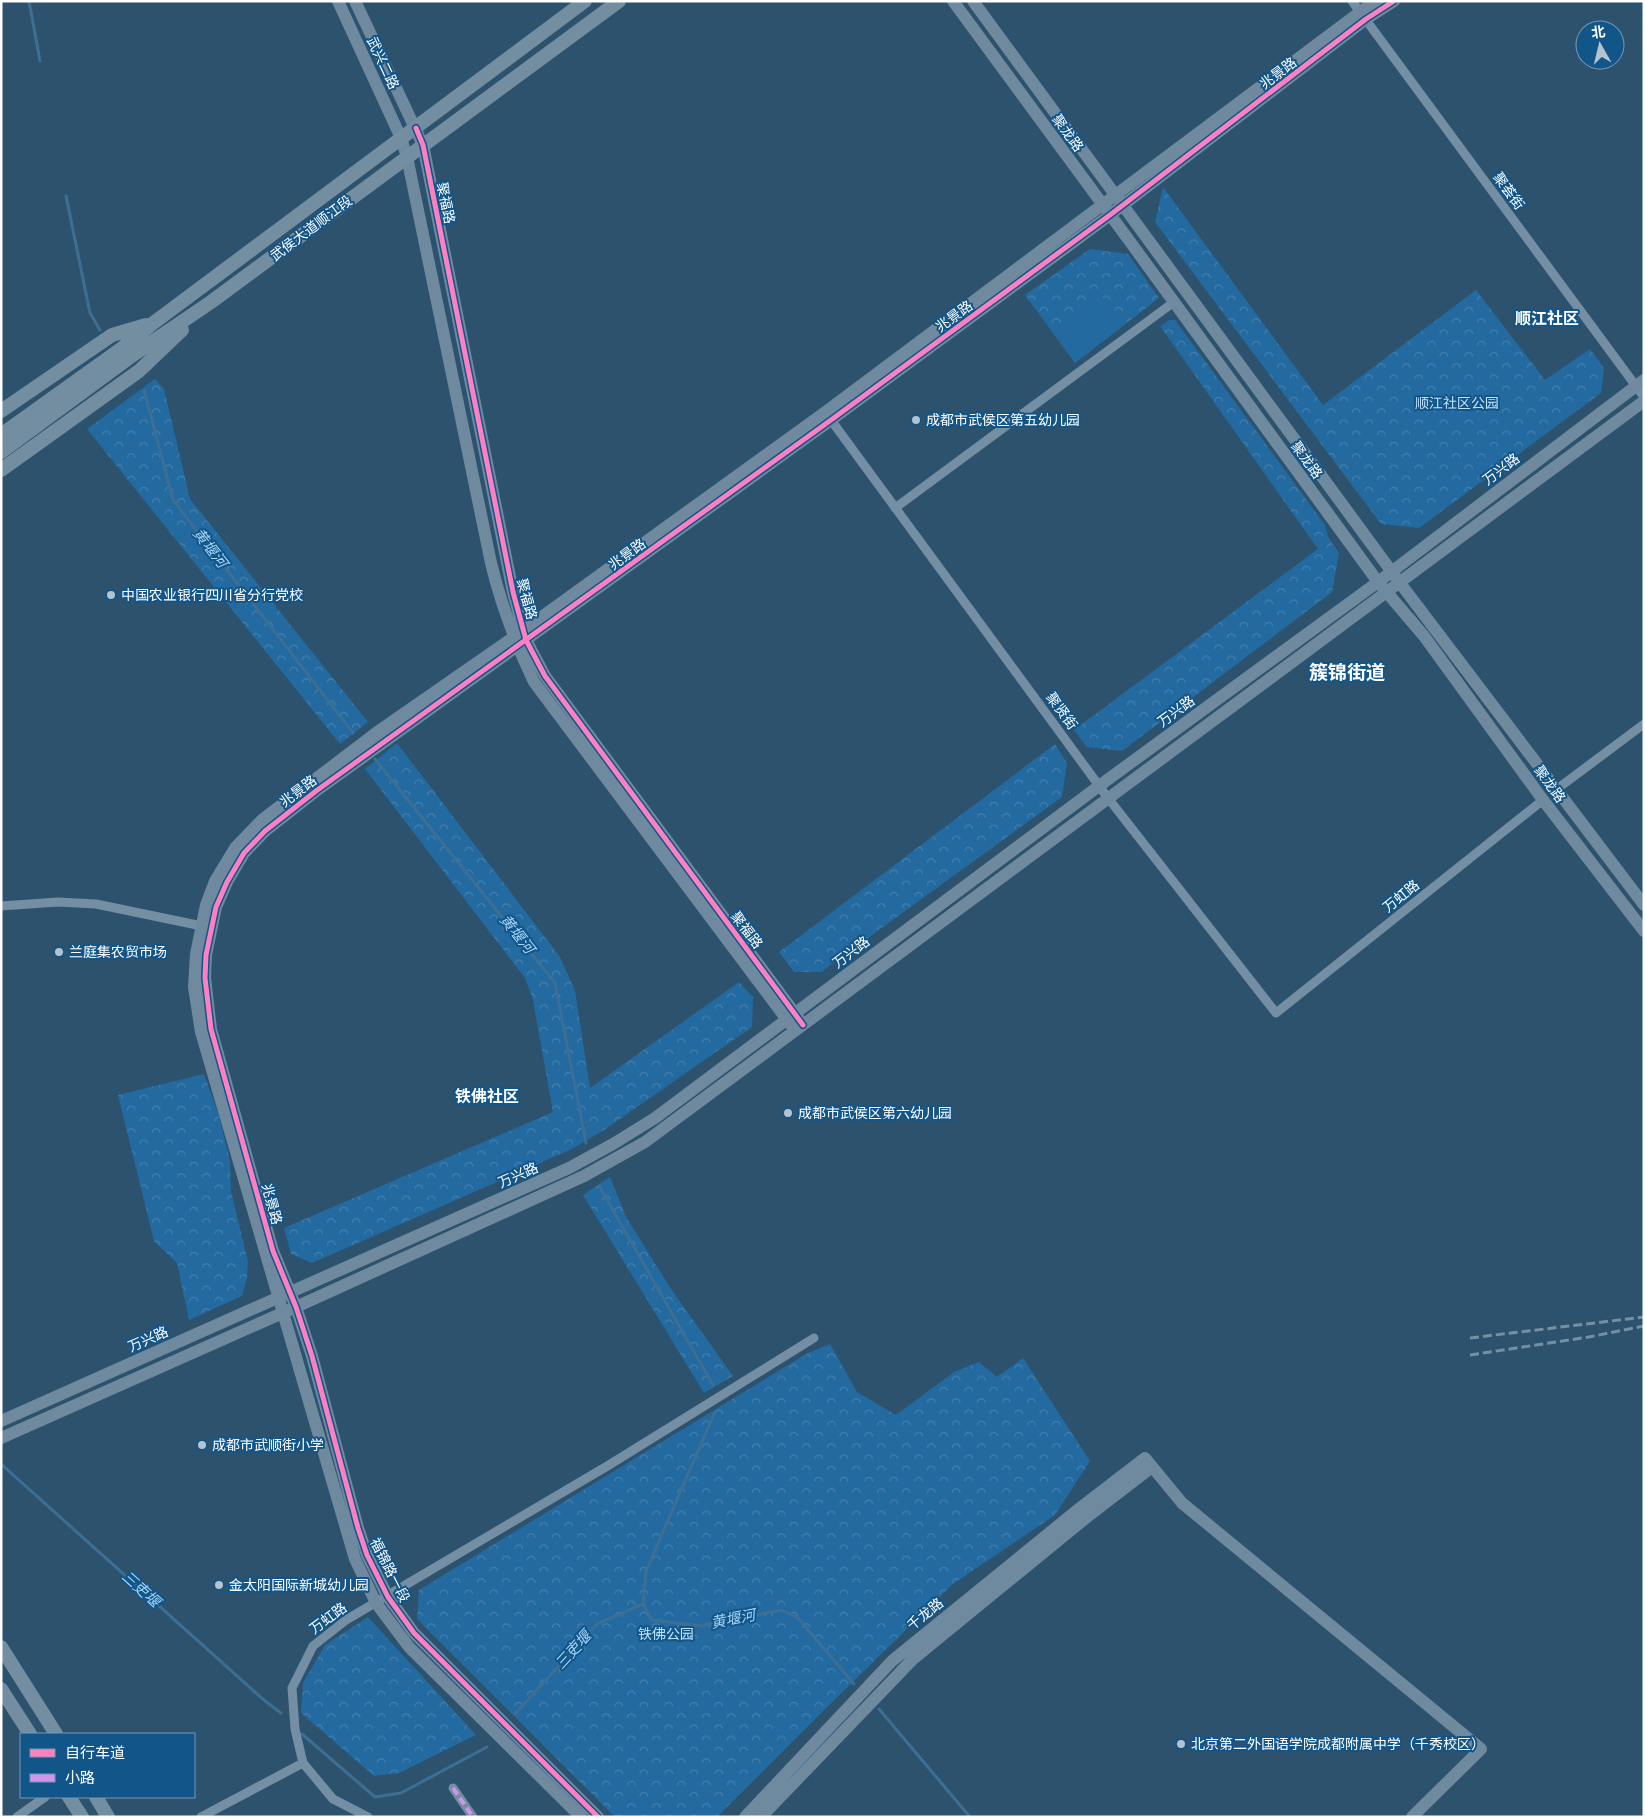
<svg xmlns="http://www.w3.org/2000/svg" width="1645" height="1818" viewBox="0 0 1645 1818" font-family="'Roboto Condensed','Noto Sans SC',sans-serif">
  <defs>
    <pattern id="park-crowns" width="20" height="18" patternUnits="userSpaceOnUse" patternTransform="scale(1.25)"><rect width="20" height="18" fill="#236aa0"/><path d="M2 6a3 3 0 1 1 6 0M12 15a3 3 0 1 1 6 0" fill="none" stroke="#4480ae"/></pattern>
  </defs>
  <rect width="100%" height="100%" fill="#2d526e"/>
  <path fill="url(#park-crowns)" d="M1163 187 1323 405 1476 290 1545 380 1590 349 1604 368 1601 393 1419 528 1381 524 1155 222Z
    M1090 249 1128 254 1159 298 1075 363 1025 295Z
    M1169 320H1175L1325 525 1328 537 1339 553 1332 592 1122 751 1087 747 1074 730 1318 549 1160 326Z
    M155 379 164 389 190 499 368 722 340 744 87 429Z
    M397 743 560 957 575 991 590 1088 739 982 753 997 752 1027 604 1130 572 1149 312 1263 291 1254 284 1228 553 1112 533 1000 525 978 365 769Z
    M1055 744 1067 763 1062 797 821 972H794L779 952Z
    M204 1074 219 1116 230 1161 231 1191 248 1262 247 1278 242 1296 189 1320 177 1263 154 1241 118 1095Z
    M610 1177 626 1217 671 1289 733 1376 704 1393 583 1195Z
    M830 1344 857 1392 896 1415 954 1372 979 1362 997 1377 1023 1358 1090 1461 1055 1515 953 1584 816 1718 717 1817H615L417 1619 419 1590 808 1353Z
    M368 1617 476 1735 399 1773 374 1776 301 1713 303 1683 325 1645Z"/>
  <path fill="#236aa0" d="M1102 297 1123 326 1075 363 1053 333Z"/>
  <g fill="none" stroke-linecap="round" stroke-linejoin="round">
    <path stroke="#3d6e94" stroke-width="3" d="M29 1 40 61
      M66 196 90 313 100 330
      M144 390 173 500 353 733
      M375 759 555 983 586 1143
      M599 1186 713 1385
      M714 1414 646 1571 643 1604 652 1620 701 1626 781 1610 797 1617 854 1684
      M1 1464 265 1701 281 1713
      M879 1709 970 1817
      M515 1714 597 1624 643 1604
      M302 1734 375 1797 401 1793 487 1747"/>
    <path stroke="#748ea4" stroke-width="9" d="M1352 1 1644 397
      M831 420 1108 798 1276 1013 1543 800
      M895 508 1174 302
      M1557 789 1644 724
      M1 906 58 902 96 904 202 926
      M303 1763 295 1729 292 1688 313 1646 346 1620 609 1465 814 1338
      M453 1788 473 1817
      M17 1817 45 1797
      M201 1817 303 1763 333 1799 368 1817"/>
    <path stroke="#6f8a9f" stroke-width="12" d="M338 1 401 138 407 157 491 563C501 605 516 644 534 682L791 1025
      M355 1 423 145 513 592 526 640 545 676 799 1019
      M953 1 1131 243 1378 582 1424 636 1543 800 1644 931
      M973 1 1400 583 1644 905
      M1 1421 569 1168 613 1144 655 1118 1099 786 1378 582 1644 380
      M1 1438 296 1307 584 1176 645 1142 1644 401
      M581 1817 409 1647 376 1603 355 1559 201 1032 194 987 196 954 206 905 215 881 235 848 263 819 376 733 514 637 824 413 1375 1
      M598 1817 414 1633 388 1597 367 1555 358 1528 312 1356 296 1307 273 1251 211 1029 205 978 206 955 216 907 227 882 244 853 265 831 316 791 831 420 1110 215 1366 19 1394 1
      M745 1817 892 1661 1080 1508 1145 1458 1182 1503 1481 1749 1412 1817
      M761 1817 913 1659 1087 1517 1152 1467"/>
    <path stroke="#738ea1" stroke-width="14" d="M1 411 112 335 146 325
      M1 435 121 349 152 324 585 1
      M1 452 130 357 211 302 619 1
      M1 470 139 371 182 330
      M1 1647 56 1734
      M1 1689 30 1734
      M69 1797 82 1817
      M96 1797 108 1817"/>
    <path stroke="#778fa3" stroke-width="3" stroke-dasharray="9 4" stroke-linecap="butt" d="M1470 1338 1644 1317
      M1470 1355 1589 1337 1644 1326"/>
    <path stroke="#d193ec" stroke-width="4" stroke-dasharray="8 4" stroke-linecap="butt" d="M453 1788 473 1817"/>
    <g stroke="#125589" stroke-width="8">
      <path id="cycleway" d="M416 128 423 145 513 592 526 640 545 676 803 1025
        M598 1817 414 1633 388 1597 367 1555 358 1528 312 1356 296 1307 273 1251 211 1029 205 978 206 955 216 907 227 882 244 853 265 831 316 791 831 420 1110 215 1366 19 1394 1"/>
    </g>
    <use href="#cycleway" stroke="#ff80c0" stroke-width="5"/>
  </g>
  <g fill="#b6c2cc" stroke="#125589" stroke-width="2">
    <circle cx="916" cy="420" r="5"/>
    <circle cx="111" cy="595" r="5"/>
    <circle cx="59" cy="952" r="5"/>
    <circle cx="788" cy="1113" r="5"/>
    <circle cx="202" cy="1445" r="5"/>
    <circle cx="219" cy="1585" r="5"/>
    <circle cx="1181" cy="1744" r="5"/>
  </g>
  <g text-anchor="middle" stroke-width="4" stroke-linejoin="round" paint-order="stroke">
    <g font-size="14" fill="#fff" stroke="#125589">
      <text transform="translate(383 63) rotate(65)" y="5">武兴二路</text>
      <text transform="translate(1278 73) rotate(-37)" y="5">兆景路</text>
      <text transform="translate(1068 133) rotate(54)" y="5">聚龙路</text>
      <text transform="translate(1509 191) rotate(54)" y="5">聚荟街</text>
      <text transform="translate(446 203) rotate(79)" y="5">聚福路</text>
      <text transform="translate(311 228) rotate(-37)" y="5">武侯大道顺江段</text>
      <text transform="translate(954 316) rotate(-36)" y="5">兆景路</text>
      <text transform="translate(1307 460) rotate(54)" y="5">聚龙路</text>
      <text transform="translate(1501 469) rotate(-37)" y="5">万兴路</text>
      <text transform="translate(627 554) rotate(-36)" y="5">兆景路</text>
      <text transform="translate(527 599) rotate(75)" y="5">聚福路</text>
      <text transform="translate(1062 711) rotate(54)" y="5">聚贤街</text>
      <text transform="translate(1176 711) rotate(-36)" y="5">万兴路</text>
      <text transform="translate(1550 784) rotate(54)" y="5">聚龙路</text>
      <text transform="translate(298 791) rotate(-37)" y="5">兆景路</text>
      <text transform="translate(1401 896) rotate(-39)" y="5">万虹路</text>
      <text transform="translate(747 930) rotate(53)" y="5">聚福路</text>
      <text transform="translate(851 952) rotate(-37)" y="5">万兴路</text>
      <text transform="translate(518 1175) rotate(-24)" y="5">万兴路</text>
      <text transform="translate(272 1204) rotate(75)" y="5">兆景路</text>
      <text transform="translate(148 1339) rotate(-24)" y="5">万兴路</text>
      <text transform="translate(390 1570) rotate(63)" y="5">福锦路一段</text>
      <text transform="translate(925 1614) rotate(-39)" y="5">千龙路</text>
      <text transform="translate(328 1618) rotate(-36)" y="5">万虹路</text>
    </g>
    <g font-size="14" fill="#bee2fc" stroke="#125589">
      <text x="1457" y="408">顺江社区公园</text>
      <text x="666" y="1639">铁佛公园</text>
    </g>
    <g font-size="14" fill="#fff" stroke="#125589" text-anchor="start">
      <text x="926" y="425">成都市武侯区第五幼儿园</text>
      <text x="121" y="600">中国农业银行四川省分行党校</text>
      <text x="69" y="957">兰庭集农贸市场</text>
      <text x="798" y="1118">成都市武侯区第六幼儿园</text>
      <text x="212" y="1450">成都市武顺街小学</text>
      <text x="229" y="1590">金太阳国际新城幼儿园</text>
      <text x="1191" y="1749">北京第二外国语学院成都附属中学（千秀校区）</text>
    </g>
    <g font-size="15" font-style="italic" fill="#a3d5f8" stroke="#125589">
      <text transform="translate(210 548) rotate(52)" y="5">黄堰河</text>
      <text transform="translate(517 934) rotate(51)" y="5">黄堰河</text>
      <text transform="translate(141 1589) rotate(42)" y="5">三吏堰</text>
      <text transform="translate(733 1619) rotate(-11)" y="5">黄堰河</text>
      <text transform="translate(573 1650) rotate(-48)" y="5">三吏堰</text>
    </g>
    <g font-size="16" font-weight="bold" fill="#fff" stroke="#125589">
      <text x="1547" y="324">顺江社区</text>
      <text x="487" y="1102">铁佛社区</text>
    </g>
    <g font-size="19" font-weight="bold" fill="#fff" stroke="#125589">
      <text x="1347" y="679">簇锦街道</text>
    </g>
  </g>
  <rect width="1645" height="1818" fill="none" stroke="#ffffff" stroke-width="5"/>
  <rect x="20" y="1733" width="175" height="65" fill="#125589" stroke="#7199b8"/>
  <rect x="30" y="1749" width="25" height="8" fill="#ff80c0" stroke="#7199b8"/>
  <text x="65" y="1758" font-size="15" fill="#ffffff">自行车道</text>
  <rect x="30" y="1774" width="25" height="8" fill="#d193ec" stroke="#7199b8"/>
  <text x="65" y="1783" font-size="15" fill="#ffffff">小路</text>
  <g transform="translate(1600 45) rotate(352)"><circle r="24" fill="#125589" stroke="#7199b8"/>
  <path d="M0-4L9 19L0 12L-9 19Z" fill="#b6c2cc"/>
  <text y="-8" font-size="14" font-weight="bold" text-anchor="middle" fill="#ffffff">北</text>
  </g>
</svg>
